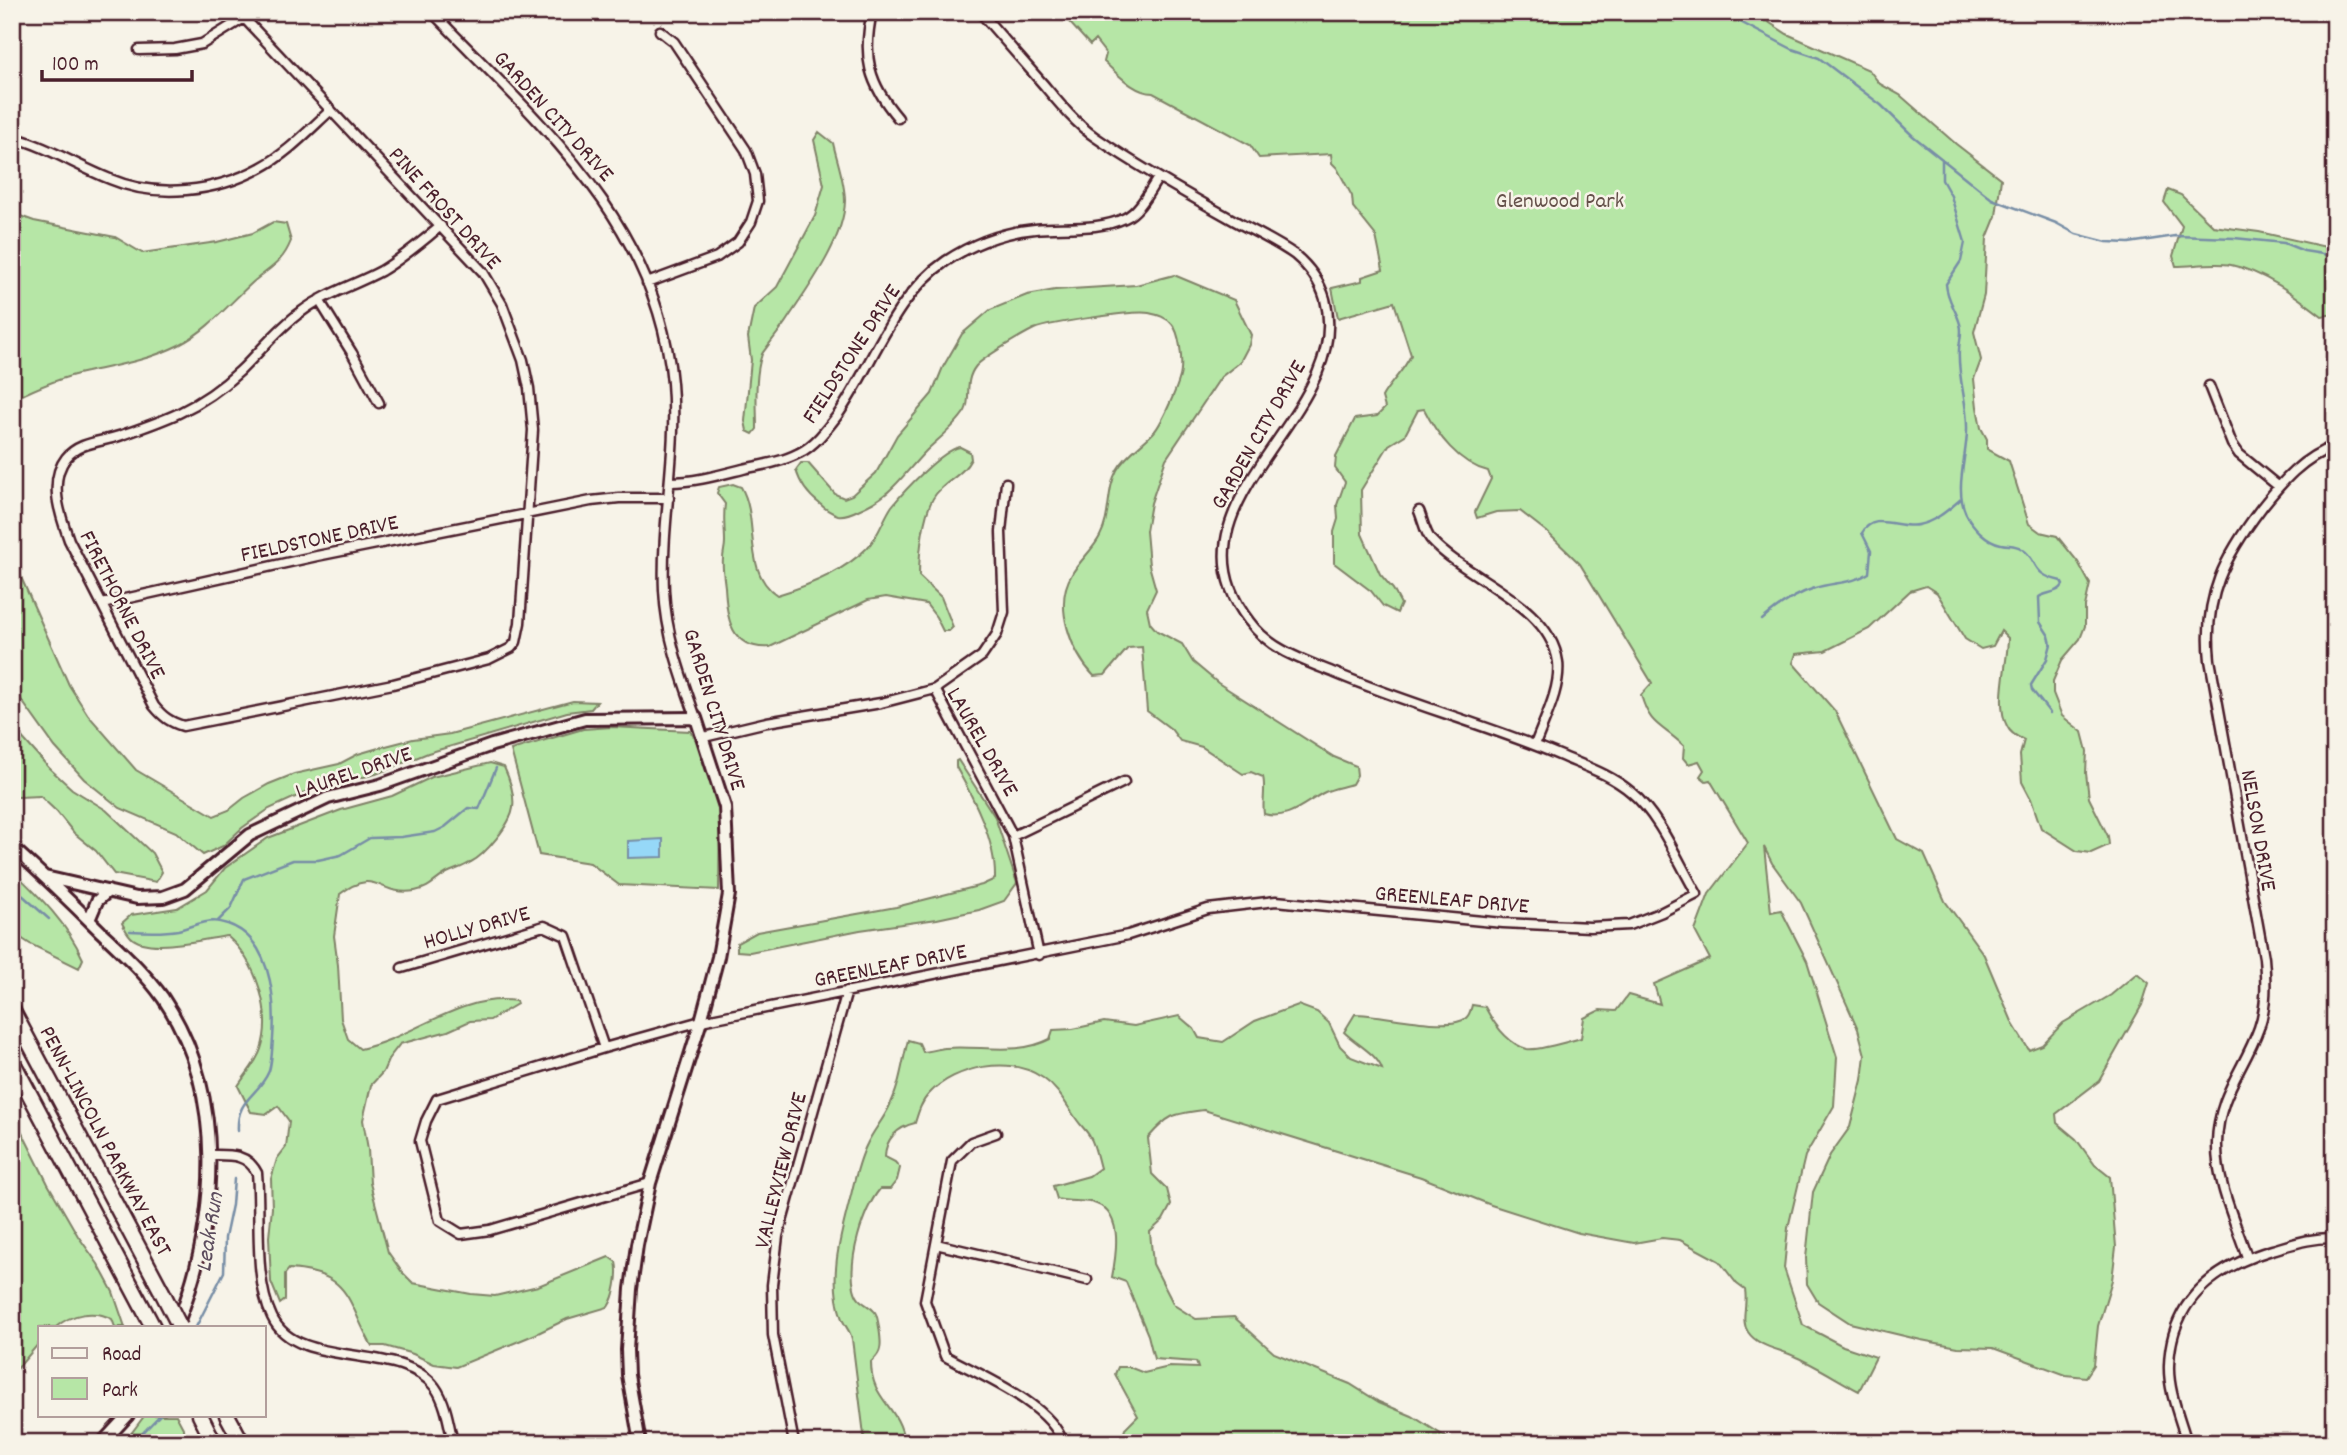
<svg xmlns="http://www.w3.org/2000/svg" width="2347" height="1455" viewBox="0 0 2347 1455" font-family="Dekko,sans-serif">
  <rect width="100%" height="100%" fill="#f7f3e8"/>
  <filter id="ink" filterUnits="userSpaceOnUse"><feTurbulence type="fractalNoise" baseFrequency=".0143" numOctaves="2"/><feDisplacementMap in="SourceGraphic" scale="14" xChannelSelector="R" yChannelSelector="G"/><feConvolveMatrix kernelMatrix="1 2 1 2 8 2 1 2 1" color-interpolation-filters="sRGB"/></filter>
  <g filter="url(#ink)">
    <path fill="#b6e6a6" stroke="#808268" stroke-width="2" d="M1060 12H1753L1787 34 1869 70 1880 84 1900 95 1956 144 2001 179 1996 216 1987 238 1984 295 1974 332 1981 360 1974 379 1977 407 1981 428 1987 439V449L2009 461 2029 524 2040 532 2057 536 2078 562 2090 584 2085 606V626L2080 639 2062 660 2053 681V693L2062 716 2082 732 2087 751 2086 773 2089 798 2108 836 2109 845 2091 853 2077 851 2041 828 2031 799 2022 782 2020 755 2024 740C2017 737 2010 733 2007 726 1995 704 2008 663 2008 638L2001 631 1993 646 1981 649 1965 639 1937 593 1926 586 1910 591 1869 629 1825 651 1796 654 1793 663 1835 711 1897 839 1924 854 1945 901 1984 955 2013 1024 2029 1050 2042 1045 2063 1023 2111 995 2137 973 2149 983 2142 1005 2099 1081 2056 1114 2057 1123 2076 1139 2095 1165 2110 1177 2116 1247 2112 1280 2098 1326 2094 1365 2086 1377 2066 1375 1993 1348 1958 1347 1921 1340 1850 1323 1818 1302 1807 1284 1806 1258 1813 1192 1830 1155 1850 1127 1862 1080 1865 1055 1858 1029 1801 903 1772 863 1764 847 1771 912 1781 910 1807 961 1837 1057 1834 1106 1805 1156 1788 1228 1784 1268 1803 1325 1843 1346 1876 1357 1859 1391C1838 1380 1817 1366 1796 1357 1780 1349 1758 1347 1748 1332 1740 1320 1748 1304 1745 1290L1737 1284 1719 1261 1680 1240 1662 1238 1634 1243 1579 1233 1491 1205 1421 1177 1204 1110C1173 1114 1169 1114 1148 1138L1152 1174 1167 1189 1171 1205 1163 1220 1150 1232 1153 1264 1174 1305 1196 1319 1234 1317 1274 1353 1350 1384 1379 1402 1412 1416 1455 1443H1121L1125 1429 1138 1416 1115 1374 1118 1367H1129L1144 1373 1169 1367 1198 1368 1196 1362 1154 1359 1148 1335 1126 1282 1112 1277C1117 1251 1124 1209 1090 1202 1079 1200 1068 1202 1057 1199L1053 1186 1089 1176 1100 1168C1097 1158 1095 1145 1090 1137 1087 1131 1081 1126 1077 1120 1066 1105 1059 1089 1043 1078 1010 1055 955 1066 929 1094 921 1102 918 1113 915 1123 898 1127 885 1139 885 1157L895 1162 900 1168 897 1180 890 1189H880C862 1211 848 1260 854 1288 858 1305 867 1302 875 1312 878 1316 882 1343 880 1349 879 1355 875 1358 871 1362 871 1401 899 1405 904 1441L865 1443 852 1339C850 1330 843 1324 841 1316 828 1276 841 1234 851 1195 855 1178 859 1160 867 1144 873 1131 883 1120 889 1107 900 1086 902 1063 908 1040L919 1043 923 1052C930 1051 938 1049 945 1048 980 1045 1018 1056 1050 1039L1053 1030 1073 1029 1104 1022 1134 1026 1179 1016 1194 1029 1199 1038 1223 1042 1255 1021 1298 1005 1317 1012 1329 1023 1340 1046 1351 1057 1382 1069C1376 1053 1356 1044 1344 1032L1355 1014C1380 1014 1440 1029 1460 1021 1468 1019 1470 1013 1472 1005L1485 1007C1494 1024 1508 1044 1527 1049 1537 1051 1570 1041 1581 1038L1584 1018 1600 1010 1616 1011 1628 995 1660 1004 1654 984 1710 959 1695 931 1709 894 1748 843 1710 780 1706 781 1700 776 1704 770 1699 761 1688 764 1683 758 1684 746C1661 724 1650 727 1641 695L1652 683 1580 564 1547 532 1520 511 1496 512 1477 518 1475 512 1491 479 1488 471C1459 464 1437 435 1424 409L1418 410 1405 435 1389 445 1361 490 1362 534 1380 574 1393 589 1401 604 1397 613 1383 606 1371 591 1334 563V532L1338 519 1337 505 1345 482 1335 468 1336 456 1355 419 1377 416 1385 408 1382 397C1390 382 1404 371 1411 355L1394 302 1338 318 1332 288 1362 281V277L1383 270 1376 236 1353 207 1352 196 1337 168 1332 163 1331 154 1259 158 1250 145 1153 93C1134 93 1118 74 1104 62L1106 54 1095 40 1090 45Z
      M819 132 833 143C837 161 845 182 845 201 844 240 808 288 787 320 782 328 765 349 762 354 754 377 757 406 757 429L753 434 747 431 745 421 751 360 748 337 754 308 777 287 815 216 824 185 814 140Z
      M2168 190 2181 195 2213 226 2259 232 2335 249V314L2322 316C2296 296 2265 272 2231 265 2214 262 2193 266 2176 266L2173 256 2182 226 2164 202Z
      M12 213 34 221 115 237 142 253 217 242 253 233 273 222 286 224 291 241C282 264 269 268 252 283 229 304 207 331 179 345 149 360 119 365 87 372 61 377 36 388 12 400Z
      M1174 275 1234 300 1251 335 1249 345 1240 362 1221 377 1166 459 1151 503 1146 531 1149 565 1156 590 1147 609 1150 623 1157 631 1182 644 1193 662 1218 683 1334 757 1356 766 1357 775 1352 784C1343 787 1333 788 1325 792 1305 802 1288 821 1264 814 1262 802 1266 788 1263 777L1251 772 1243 774 1202 747 1180 741 1171 729 1147 711 1142 647 1128 648 1105 675 1094 676C1071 652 1053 605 1072 574 1080 560 1093 550 1100 536 1111 516 1106 490 1117 470 1126 454 1142 445 1154 432 1162 423 1181 381 1181 370 1182 358 1180 333 1172 324 1166 317 1158 315 1149 313 1134 310 1049 323 1034 329 1022 335 984 357 976 366 963 382 972 399 965 411 955 427 938 439 925 452 901 477 892 496 858 510 852 513 844 516 838 515 832 513 824 508 820 504 808 495 800 484 796 470L801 463H808L835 494 844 498 852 495 876 473 897 435 932 394 943 367 962 334 990 310 1027 295 1055 290 1136 285Z
      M960 447 970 452 971 459C963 475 947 480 936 494 923 510 919 555 919 576L941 597 953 627 949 631H943L936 617 926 604 886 597 868 600 770 647C730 650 727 618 725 587 724 578 722 568 723 559 723 553 725 548 725 542 725 529 723 518 725 504L717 493 719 487 733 484 741 487C760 519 742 572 777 595 808 586 844 571 867 548 879 536 883 519 892 506 904 491 942 450 960 447Z
      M12 557 69 685 88 715 136 770 214 816 229 810 244 798 269 784 294 774 339 764 358 754 382 747 413 739 450 734 573 701 597 702 591 709 567 712 428 753 376 774 313 789 269 809 242 828 223 846 203 855 176 832 120 808 84 779 55 747 12 687Z
      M12 726 49 768 72 789 106 810 152 853 162 872 156 882 114 874 96 851 74 833 57 812 40 796 18 797 12 794Z
      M612 727 690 731 703 750 720 805 719 890 619 885 590 863 539 855 511 750 583 729Z
      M958 760 995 817 1017 883 1004 901 979 910 937 919 860 930 750 952 737 951V943L757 932 896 907 982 885 995 879C996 841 974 799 956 767V761Z
      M490 763 504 767C510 780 515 794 513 808 511 824 485 855 471 862 464 867 455 869 447 873 434 880 431 888 415 891 379 897 376 866 340 894L334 936 338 965 341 1019 348 1039 360 1049C413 1038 460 993 516 1001L517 1004 490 1020 470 1021 448 1031 400 1044 389 1058 383 1072 371 1085 363 1120 368 1149 370 1183 388 1252 402 1272 413 1283 471 1294 495 1296 538 1286 609 1257 616 1262C619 1274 615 1297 608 1307L567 1319 536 1334 456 1367 434 1364 413 1354 385 1346H372C346 1301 352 1273 289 1269L285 1274V1300L280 1304 271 1282 269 1237 272 1208 271 1179 277 1159 286 1147 289 1121 278 1106 267 1114 251 1112 238 1086C245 1075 257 1062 261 1049 273 1012 256 961 227 936 205 939 147 954 131 937 127 933 124 927 122 923L131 915 177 908 207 890 225 868 268 838 341 810 392 796 432 777Z
      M12 870C40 897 67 923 83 959L79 968 30 944 12 932Z
      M12 1112 48 1184 78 1236 98 1264 113 1292 125 1327H115L112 1319C94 1309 71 1314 56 1327H40V1342L12 1375Z
      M145 1415H176L191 1443H124Z"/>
    <path fill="#96d8f8" stroke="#788ea6" stroke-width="2" d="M663 839V857L628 858V841Z"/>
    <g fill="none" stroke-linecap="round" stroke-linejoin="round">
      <path stroke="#788ea6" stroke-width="2.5" d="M1721 12 1792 49 1819 58 1881 105 1913 136 1992 199 2056 223 2076 234 2107 242 2129 243 2175 236 2234 238 2284 243 2304 251 2335 256
        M1942 159V180L1951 196 1965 242 1961 261 1946 284C1947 300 1956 309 1960 324 1963 333 1959 341 1959 350 1957 377 1968 403 1967 430 1967 456 1954 489 1966 514 1973 527 1986 541 2001 544 2009 546 2015 544 2022 549 2040 561 2029 574 2061 581L2063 585C2059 593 2047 592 2039 597L2040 622 2049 636 2051 644 2047 659 2031 685 2032 690 2050 713
        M1762 620C1777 607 1795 594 1815 588 1833 582 1853 584 1869 573L1871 551 1862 533C1874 511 1898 529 1918 525 1935 522 1948 510 1961 499
        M12 886 49 919
        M218 921 231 908 244 879 293 860H318L341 855 370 838 401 837 435 832 445 827 468 808 479 809 496 768
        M130 931C146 932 162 933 178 930 191 927 206 919 220 922 271 932 276 998 273 1039 272 1049 272 1061 269 1071 258 1097 236 1098 238 1131
        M196 1327 224 1272 225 1238 232 1205 234 1179
        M133 1443 160 1415"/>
      <g stroke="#4a1f2b" stroke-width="13">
        <path id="street" d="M241 12 244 18 483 272 502 304 523 360 529 388 533 430 520 623 516 642 511 648 489 659 393 684 183 726C170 722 163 717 154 706L69 540C60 515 48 481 66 458 79 442 101 442 119 436 139 429 160 422 179 413 200 403 223 387 240 371 260 352 278 328 301 312 326 293 355 285 381 271 403 258 421 242 441 226
          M432 12C537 121 658 222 672 383 678 452 661 521 664 590 666 635 681 676 696 718
          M872 12C862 57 869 84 898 118
          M139 50 175 49 202 44 244 18
          M12 137C47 146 77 166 110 179 157 199 216 192 260 168 287 154 309 130 331 110
          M647 283 717 257 738 242 751 222 758 201 755 174 746 150 674 42 660 31
          M319 300 352 353 379 403
          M2209 386 2232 444 2239 454 2278 486
          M670 482C695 482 719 475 743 469 762 465 782 462 799 453 814 446 827 429 837 416 873 365 893 297 946 261 972 244 1004 232 1035 229 1063 226 1098 231 1125 218 1140 211 1149 191 1158 178
          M1419 511C1423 520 1425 534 1432 541 1467 579 1550 604 1558 662 1561 689 1544 720 1535 745
          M102 604 317 556 591 501 619 498H669
          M935 689 1013 836 1039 955
          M704 737 767 722 881 703 935 689 982 656 997 634 1004 612 1001 532 1006 483
          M1013 836 1124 782
          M402 968 544 926 566 936 604 1048
          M996 1133 971 1142 952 1161 925 1301 945 1356C980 1375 1051 1404 1063 1443
          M210 1155C229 1155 247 1153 257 1173 261 1216 253 1278 272 1317 297 1371 401 1341 435 1387 446 1402 449 1425 453 1443
          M650 1183 490 1230 461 1234 440 1221 420 1141 426 1121 437 1099 604 1048 701 1021 1128 935 1208 909 1276 901 1503 923 1590 927 1629 925 1662 912 1697 894C1678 862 1660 816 1631 792 1610 774 1584 766 1559 755 1485 724 1408 704 1335 673 1303 660 1270 650 1249 621 1157 502 1356 416 1325 299 1320 282 1309 267 1295 255 1277 242 1255 232 1235 221 1188 195 1140 168 1095 137 1075 123 1059 103 1043 84 1022 60 1001 36 980 12
          M936 1244 1087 1280
          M2247 1257C2235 1221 2216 1182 2217 1143 2218 1094 2244 1070 2259 1028 2267 1005 2266 982 2264 958L2210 660C2203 596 2225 556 2262 507 2282 482 2303 457 2335 446
          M794 1443 773 1335 772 1285 778 1236 847 991
          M2187 1443C2180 1418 2168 1391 2169 1365 2171 1300 2215 1267 2272 1250 2293 1244 2313 1237 2335 1238"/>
      </g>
      <g stroke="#4a1f2b" stroke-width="16">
        <path id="secondary" d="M12 847C43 875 72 903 101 932 123 953 145 973 163 998 227 1093 218 1222 177 1325
          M45 877 137 898 163 897 185 889 250 835 328 798 380 785 492 745 585 719 696 718 725 807 729 894 718 957 701 1021 650 1183 637 1245 631 1289 627 1350 628 1375 640 1443
          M89 920 97 901 108 891
          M102 1443 128 1415"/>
      </g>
      <g stroke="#4a1f2b" stroke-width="19">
        <path id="highway" d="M12 1010 162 1292
          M12 1061 153 1327
          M200 1415 214 1443
          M227 1415 242 1443"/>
      </g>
      <use href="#street" stroke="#f7f3e8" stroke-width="8"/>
      <use href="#secondary" stroke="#f7f3e8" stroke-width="10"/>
      <use href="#highway" stroke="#f7f3e8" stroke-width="14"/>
      <g stroke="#4a1f2b" stroke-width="19" stroke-linecap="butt">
        <path id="highway-bridge" d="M162 1292 180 1327"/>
      </g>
      <use href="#highway-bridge" stroke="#f7f3e8" stroke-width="14"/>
    </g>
  </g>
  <g text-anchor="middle" stroke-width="5" stroke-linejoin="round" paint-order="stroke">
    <g font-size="23" fill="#4a1f2b" stroke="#f7f3e8">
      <text transform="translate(555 115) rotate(48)" y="8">GARDEN CITY DRIVE</text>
      <text transform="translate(446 207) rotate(48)" y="8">PINE FROST DRIVE</text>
      <text transform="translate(850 353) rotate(-57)" y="8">FIELDSTONE DRIVE</text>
      <text transform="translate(1257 434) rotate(-60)" y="8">GARDEN CITY DRIVE</text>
      <text transform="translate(319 537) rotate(-12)" y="8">FIELDSTONE DRIVE</text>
      <text transform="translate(124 604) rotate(63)" y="8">FIRETHORNE DRIVE</text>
      <text transform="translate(716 709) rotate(73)" y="8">GARDEN CITY DRIVE</text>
      <text transform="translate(984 741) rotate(60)" y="8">LAUREL DRIVE</text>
      <text transform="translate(353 771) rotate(-19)" y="8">LAUREL DRIVE</text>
      <text transform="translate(2260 830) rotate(80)" y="8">NELSON DRIVE</text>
      <text transform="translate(1452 898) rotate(5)" y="8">GREENLEAF DRIVE</text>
      <text transform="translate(476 926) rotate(-16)" y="8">HOLLY DRIVE</text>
      <text transform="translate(890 964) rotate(-11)" y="8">GREENLEAF DRIVE</text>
      <text transform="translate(107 1140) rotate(62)" y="8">PENN-LINCOLN PARKWAY EAST</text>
      <text transform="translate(779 1170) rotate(-76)" y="8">VALLEYVIEW DRIVE</text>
    </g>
    <g font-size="23" fill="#65514a" stroke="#f7f3e8">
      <text x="1560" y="207">Glenwood Park</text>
    </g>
    <g font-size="24" font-style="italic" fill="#5d4d5e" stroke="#f7f3e8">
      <text transform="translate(208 1232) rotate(-81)" y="8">Leak Run</text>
    </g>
  </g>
  <rect width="2347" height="1455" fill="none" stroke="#f7f3e8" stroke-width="42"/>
  <rect x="21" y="21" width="2305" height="1413" fill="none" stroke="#4a1f2b" stroke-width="2.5" filter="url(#ink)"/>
  <rect x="38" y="1326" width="228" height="91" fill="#f7f3e8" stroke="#b29e9c" stroke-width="2"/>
  <rect x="52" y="1348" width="35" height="10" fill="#f7f3e8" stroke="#b29e9c" stroke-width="2"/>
  <text x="102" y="1360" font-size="21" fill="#4a1f2b">Road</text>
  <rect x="52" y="1378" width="35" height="21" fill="#b6e6a6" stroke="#b29e9c" stroke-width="2"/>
  <text x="102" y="1396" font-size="21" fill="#4a1f2b">Park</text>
  <path d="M42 70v10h150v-10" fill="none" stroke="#4a1f2b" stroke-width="3.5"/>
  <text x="52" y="70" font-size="21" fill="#4a1f2b" stroke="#f7f3e8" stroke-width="5" paint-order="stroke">100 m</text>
</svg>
